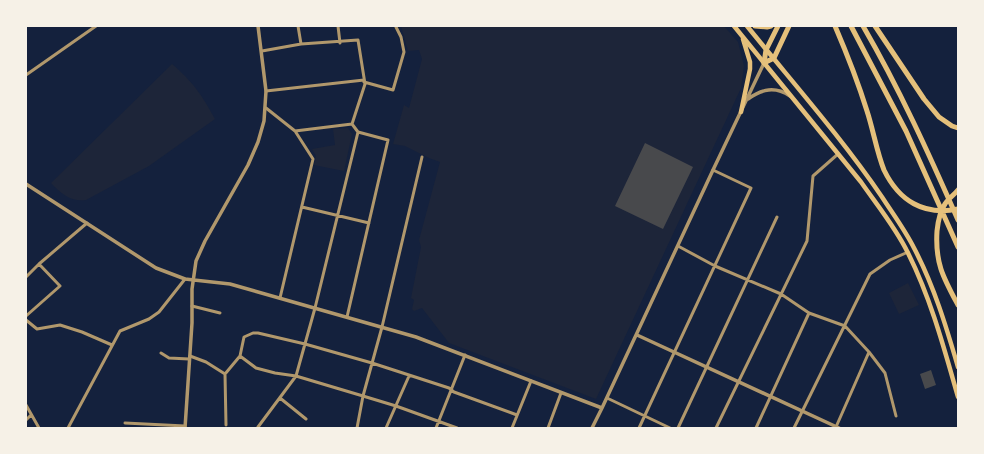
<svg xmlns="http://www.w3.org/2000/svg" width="984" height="454" viewBox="0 0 984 454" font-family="'Playfair Display',serif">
  <rect width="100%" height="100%" fill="#14213d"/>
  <path fill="#1d2539" d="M401 26H724L738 42 744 66 741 88 596 399 449 343 422 308 414 311 412 309 414 300 411 298 421 247 419 240 440 162 429 158 405 146 393 144 404 105 409 108 422 59 419 50 408 51Z
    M172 64C193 82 202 95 215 119L149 166 86 200C71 202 61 194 51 183Z
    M348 128 352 134 344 171 314 165 316 156 312 149 335 145 333 129Z
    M908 283 919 305 899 314 889 293Z"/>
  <path fill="#48494c" d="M645 143 693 167 663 229 615 206Z
    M931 370 936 385 925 389 920 374Z"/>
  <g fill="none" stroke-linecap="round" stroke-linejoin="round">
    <path stroke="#b1986c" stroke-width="3" d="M298 26 301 44
      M338 26 340 43
      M262 51 301 44 358 40 365 84 352 124
      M26 75 96 26
      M364 82 393 90 404 52 401 37 396 27
      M266 91 364 80
      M266 108 295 131 313 159 280 298
      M295 131 352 124
      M302 207 369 223
      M678 246 715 266 781 294 809 313 845 326 869 352 885 373 896 416
      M26 277 39 264
      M192 306 220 313
      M26 316 60 286 39 264 87 223
      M347 317 388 140 358 132 352 124
      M26 320 37 329 60 325 82 332 112 345
      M161 353 169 358 189 359
      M190 356 206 362 225 374 240 356 256 368 275 373 296 376 363 396 382 327 422 157
      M240 356 244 337 253 333H258L305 344 372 363 449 388 454 392 517 415
      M225 374 226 425
      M280 398 306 419
      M607 398 670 428
      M26 405 39 428
      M26 420 31 415
      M125 423 185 426
      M258 427 296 376 315 308 358 132
      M836 427 869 352
      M68 428 120 331 149 319 159 312 185 279
      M357 428 363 396 396 406 457 428
      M386 428 409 376
      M436 428 465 355
      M512 428 531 381
      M548 428 561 393
      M639 428 751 188 713 170
      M678 428 777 217
      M716 428 807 241 813 176 838 154
      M756 428 809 313
      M794 428 870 274 890 260 908 252"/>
    <path stroke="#b1986c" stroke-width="3.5" d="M748 99C762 89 775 86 790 96
      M26 184 156 268 185 279 230 284 416 337 602 408
      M637 335 839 428
      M185 428 192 323V289L196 261 205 241 248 165 258 142 264 121 266 91 258 26
      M592 428 602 408 713 170 764 63"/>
    <path stroke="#e5c07b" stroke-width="4.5" d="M734 26 861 182C877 205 896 228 908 253 931 299 944 348 958 397
      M747 26C793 83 841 137 882 197 893 214 905 230 914 248 934 286 946 326 958 367
      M741 112 750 69V62L743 39"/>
    <path stroke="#e5c07b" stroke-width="5" d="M755 26 767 27 771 26
      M835 26C847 54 858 82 867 111 873 129 877 153 884 170 899 201 924 216 958 209
      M851 26 906 131 958 247
      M863 26C899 88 929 154 958 220
      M875 26 924 99 939 117 952 126 958 128
      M764 63 774 58 789 26
      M764 63 766 50 778 26
      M958 190C954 195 948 199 945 204 940 211 938 222 937 231 935 263 943 277 958 305"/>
  </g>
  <rect width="984" height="454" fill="none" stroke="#f6f1e7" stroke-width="54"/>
</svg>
